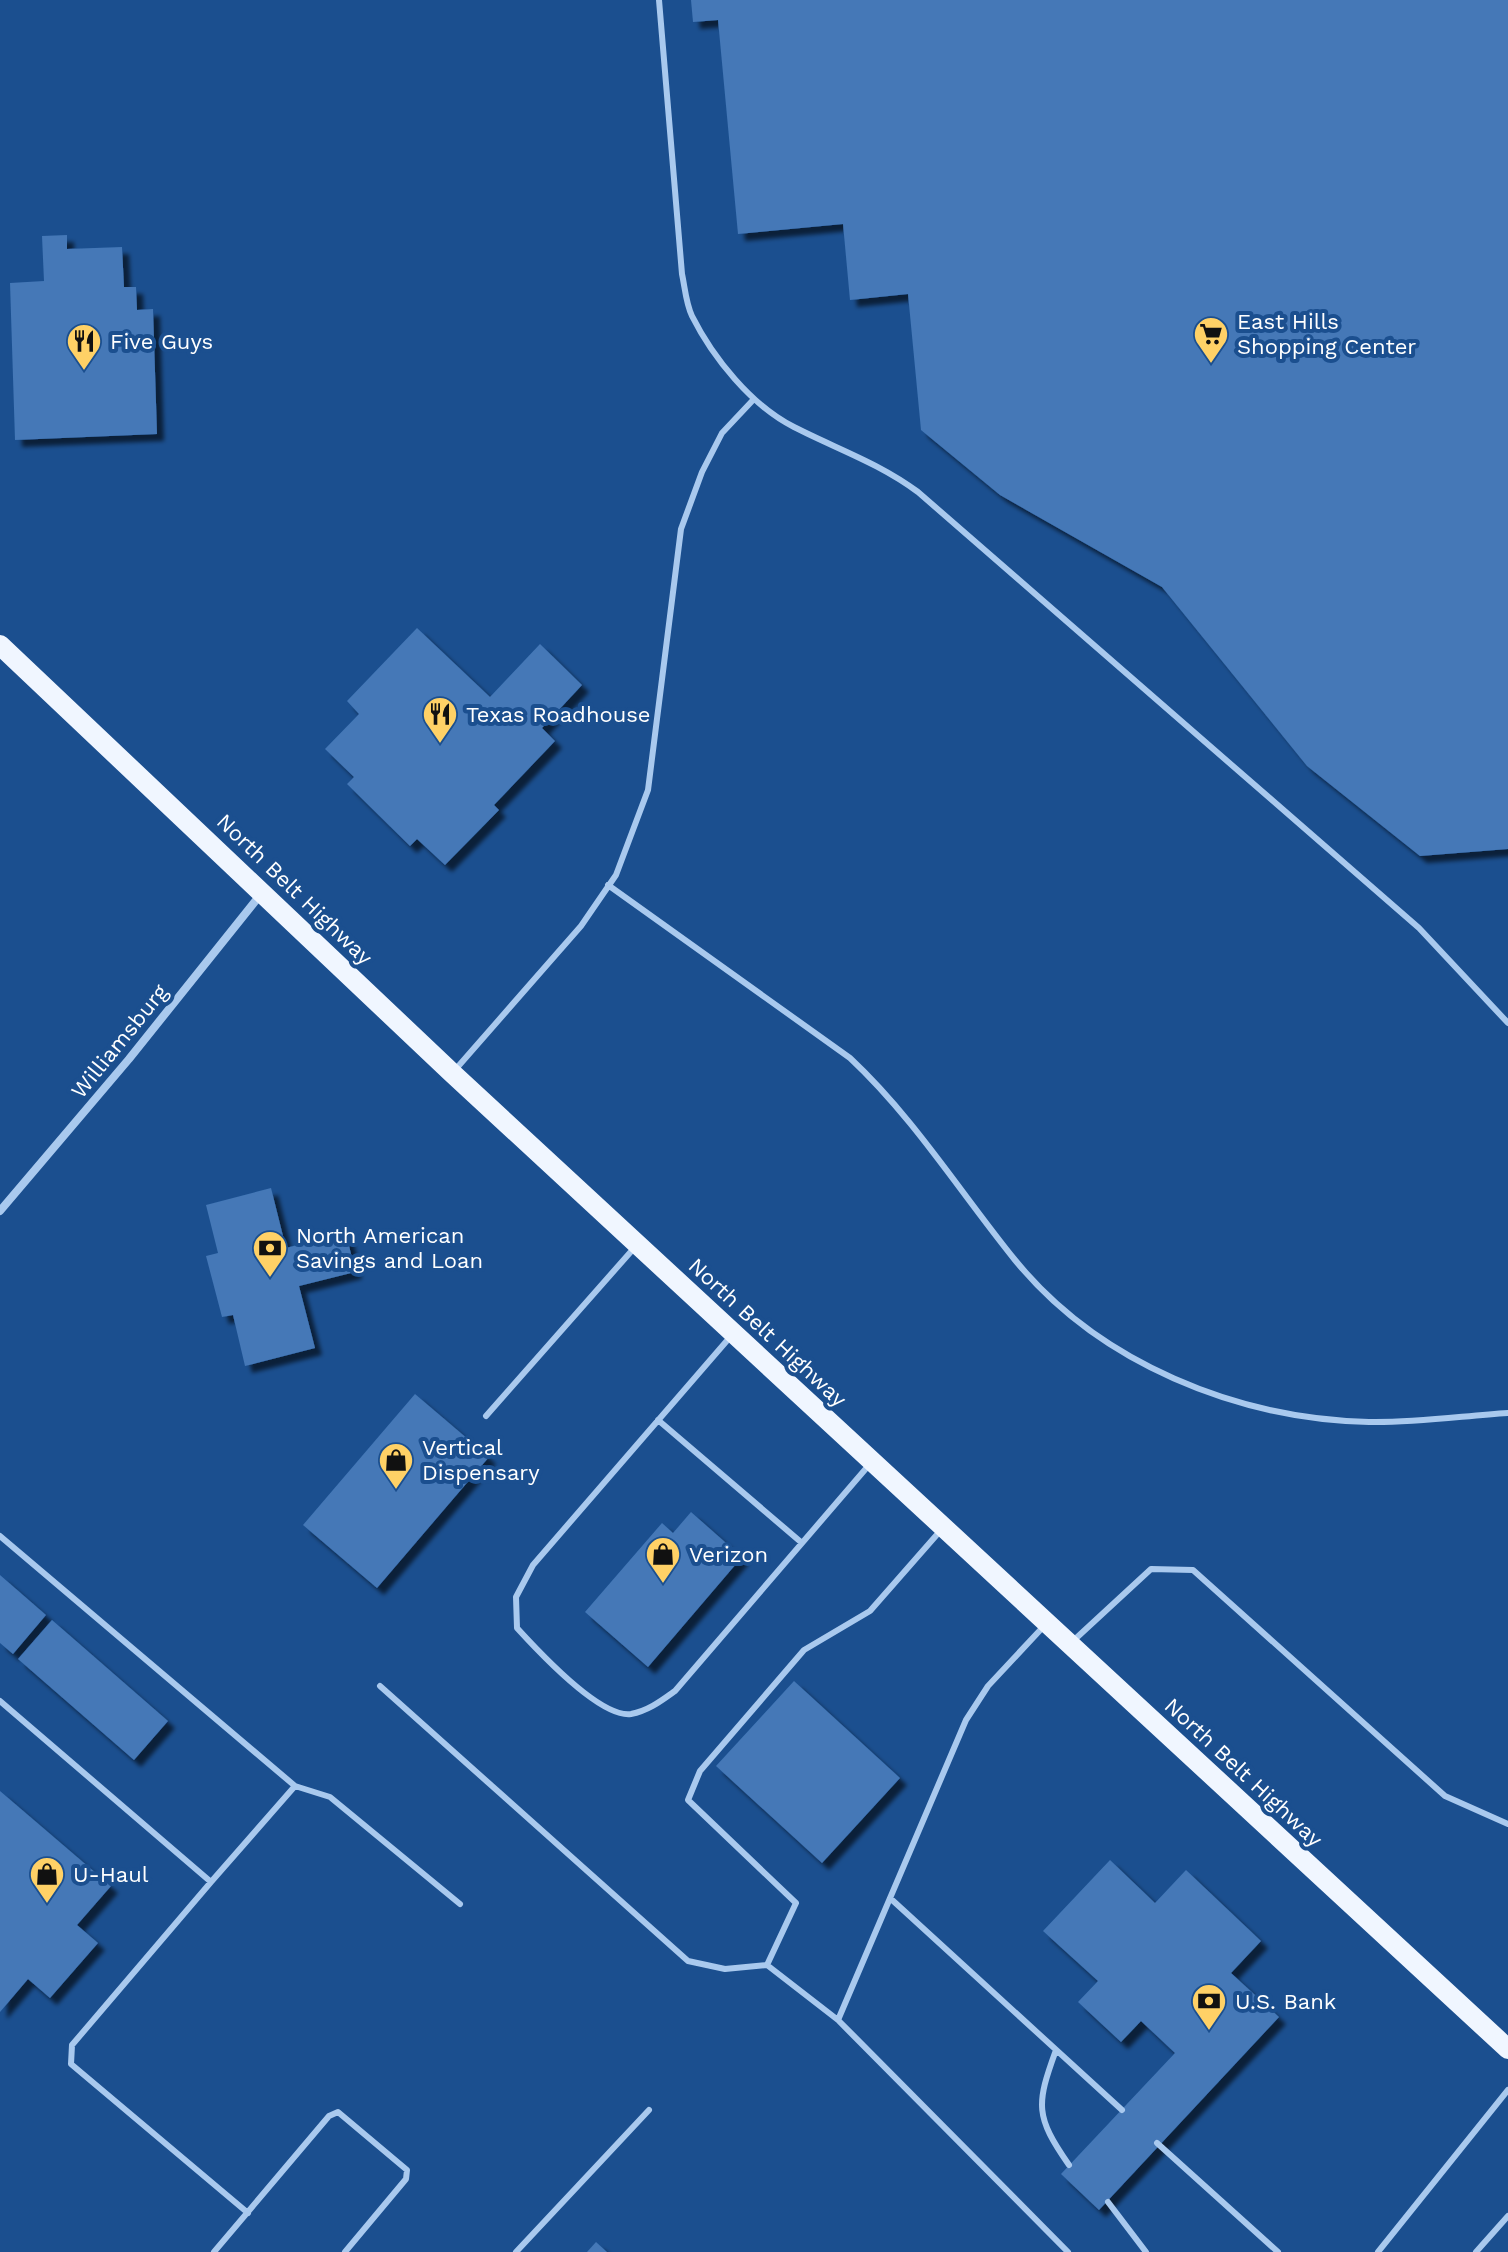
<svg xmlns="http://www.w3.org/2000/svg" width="1508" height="2252" viewBox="0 0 1508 2252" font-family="'Work Sans',sans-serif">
  <defs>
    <filter id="shadow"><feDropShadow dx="7" dy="7" stdDeviation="2" flood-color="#0009"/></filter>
  </defs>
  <rect width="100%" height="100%" fill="#1b4f8f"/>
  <path fill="#4478b7" filter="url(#shadow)" d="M691 0H1508V849L1420 856 1307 766 1162 587 1000 495 921 430 908 294 850 300 843 224 738 234 718 20 693 22Z
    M67 235V249L122 247 124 287H136L137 310 153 309 157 434 15 440 10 283 44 281 42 236Z
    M417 628 490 697 540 644 582 685 542 728 555 741 494 805 499 810 445 865 417 839 410 846 347 784 354 777 325 749 359 714 347 701Z
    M271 1188 286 1248 346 1232 355 1272 299 1286 315 1348 245 1366 233 1315 222 1317 206 1256 218 1253 206 1205Z
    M415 1394 489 1457 377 1588 303 1525Z
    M691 1512 742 1557 648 1667 585 1612 662 1523 673 1533Z
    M0 1575 46 1615 13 1654 0 1643Z
    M52 1620 168 1721 134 1760 18 1659Z
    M794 1681 900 1778 822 1863 716 1766Z
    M0 1791 111 1886 77 1925 98 1943 50 1998 28 1979 0 2012Z
    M1110 1860 1155 1903 1186 1870 1261 1941 1231 1973 1279 2017 1099 2210 1061 2174 1175 2053 1141 2021 1121 2042 1078 2002 1098 1981 1043 1931Z
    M596 2242 607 2252H587Z"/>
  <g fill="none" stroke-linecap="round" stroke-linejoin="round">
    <path stroke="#a9c9ee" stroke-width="6" d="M659 0 682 274C685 288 686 304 692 316 713 358 752 406 794 427 837 449 879 463 918 492L1419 928 1508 1023
      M608 885 850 1058C914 1118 960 1192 1015 1260 1099 1363 1237 1419 1369 1422 1414 1423 1462 1416 1508 1413
      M455 1070 581 926 616 875 648 790 681 529 702 472 722 433 754 399
      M731 1336 533 1565 516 1597 517 1628C538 1651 600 1718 631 1714 648 1711 661 1701 675 1691L869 1465
      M486 1416 635 1247
      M658 1420 802 1543
      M0 1536 295 1786 211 1882
      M1073 1641 1151 1569 1193 1570 1445 1796 1508 1824
      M380 1686 688 1961 725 1969 767 1965 838 2020 1068 2252
      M0 1701 211 1882 72 2045 71 2064 248 2213
      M295 1786 330 1797 460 1904
      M890 1898 1122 2110
      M767 1965 796 1903 688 1800 700 1771 804 1650 870 1611 941 1530
      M838 2020 966 1720 988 1686 1044 1626
      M1056 2050C1036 2105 1035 2116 1069 2165
      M1157 2143 1278 2252
      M1108 2202 1146 2252
      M214 2252 329 2116 338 2112 407 2170 406 2179 345 2252
      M516 2252 649 2110
      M1378 2252 1508 2090
      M1476 2252 1508 2216"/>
    <path stroke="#a9c9ee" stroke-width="8" d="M0 1211 129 1059 261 894"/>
    <path stroke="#f0f6ff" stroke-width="20" d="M0 645 452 1073 1508 2049"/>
  </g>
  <defs>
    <g id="supermarket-pin" transform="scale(1.8)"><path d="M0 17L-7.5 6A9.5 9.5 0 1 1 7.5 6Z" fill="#ffd166" stroke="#1b4f8f"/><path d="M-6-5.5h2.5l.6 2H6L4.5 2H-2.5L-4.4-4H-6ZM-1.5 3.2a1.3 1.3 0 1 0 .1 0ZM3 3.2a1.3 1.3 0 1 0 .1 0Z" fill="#111"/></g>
    <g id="restaurant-pin" transform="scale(1.8)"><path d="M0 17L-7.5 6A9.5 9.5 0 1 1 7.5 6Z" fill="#ffd166" stroke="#1b4f8f"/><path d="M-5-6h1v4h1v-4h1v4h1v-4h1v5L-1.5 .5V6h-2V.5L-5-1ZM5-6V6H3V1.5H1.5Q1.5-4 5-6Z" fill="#111"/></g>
    <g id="bank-pin" transform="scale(1.8)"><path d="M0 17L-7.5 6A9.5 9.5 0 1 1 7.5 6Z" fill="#ffd166" stroke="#1b4f8f"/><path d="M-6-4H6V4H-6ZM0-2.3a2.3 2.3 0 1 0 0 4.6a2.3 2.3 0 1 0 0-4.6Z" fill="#111"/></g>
    <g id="shop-pin" transform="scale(1.8)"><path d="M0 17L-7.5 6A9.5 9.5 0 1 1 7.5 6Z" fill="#ffd166" stroke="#1b4f8f"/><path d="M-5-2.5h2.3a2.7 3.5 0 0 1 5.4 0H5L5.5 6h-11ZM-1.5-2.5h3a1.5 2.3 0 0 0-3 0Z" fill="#111"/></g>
  </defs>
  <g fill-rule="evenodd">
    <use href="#supermarket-pin" x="1211" y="334"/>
    <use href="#restaurant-pin" x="84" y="341"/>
    <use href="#restaurant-pin" x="440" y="714"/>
    <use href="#bank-pin" x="270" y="1248"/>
    <use href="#shop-pin" x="396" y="1460"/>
    <use href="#shop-pin" x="663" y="1554"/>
    <use href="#shop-pin" x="47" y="1874"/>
    <use href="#bank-pin" x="1209" y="2001"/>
  </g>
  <g text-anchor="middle" stroke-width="8" stroke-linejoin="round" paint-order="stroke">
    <g font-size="22" fill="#fff" stroke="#1b4f8f" text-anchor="start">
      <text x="1237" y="329">East Hills<tspan x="1237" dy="25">Shopping Center</tspan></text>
      <text x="110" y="349">Five Guys</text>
      <text x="466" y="722">Texas Roadhouse</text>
      <text x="296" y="1243">North American<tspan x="296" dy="25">Savings and Loan</tspan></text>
      <text x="422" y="1455">Vertical<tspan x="422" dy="25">Dispensary</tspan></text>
      <text x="689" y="1562">Verizon</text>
      <text x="73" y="1882">U-Haul</text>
      <text x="1235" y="2009">U.S. Bank</text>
    </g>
    <g font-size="22" fill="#fff" stroke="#1b4f8f">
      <text transform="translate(295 889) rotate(44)" y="8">North Belt Highway</text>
      <text transform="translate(119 1041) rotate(-51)" y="8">Williamsburg</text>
      <text transform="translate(768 1332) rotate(43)" y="8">North Belt Highway</text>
      <text transform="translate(1244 1772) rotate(43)" y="8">North Belt Highway</text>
    </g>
  </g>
</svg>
